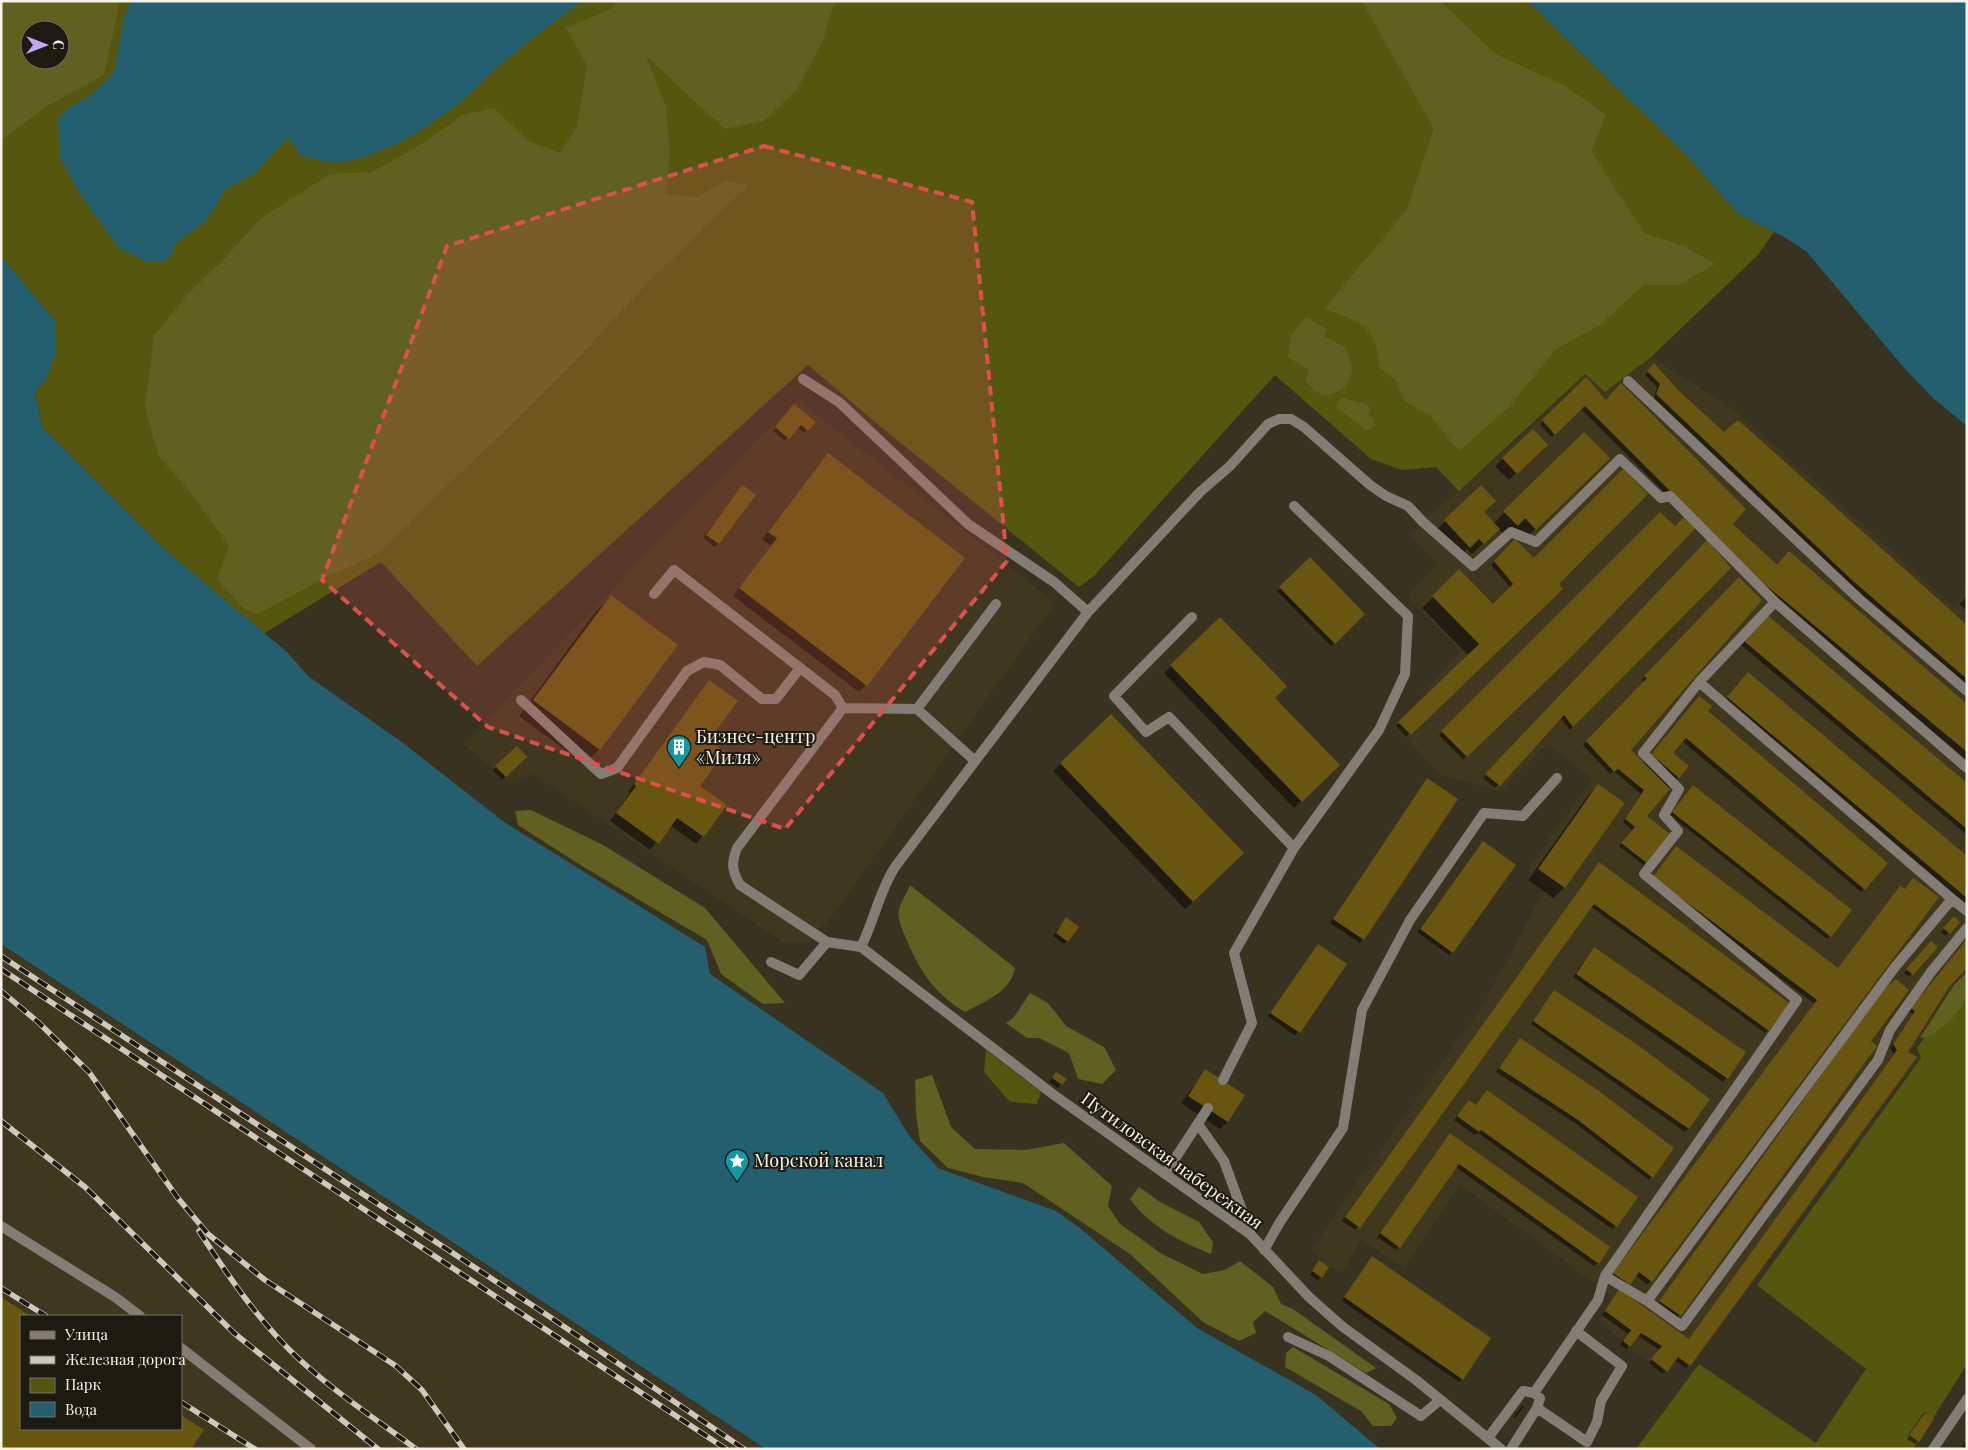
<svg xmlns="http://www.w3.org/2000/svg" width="1968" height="1450" viewBox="0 0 1968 1450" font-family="'Playfair Display',serif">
  <rect width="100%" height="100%" fill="#383321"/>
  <path fill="#3f381f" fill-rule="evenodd" d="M1651 357 1732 408 1955 608 1967 584V969L1952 986 1912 1049 1919 1058 1690 1368 1679 1360 1668 1373 1630 1349 1599 1320 1612 1296 1460 1185 1404 1268 1361 1240 1343 1272 1329 1267 1311 1249 1482 1006 1546 887 1528 869 1592 779 1547 744 1501 791 1442 775 1393 725 1405 715 1460 651 1408 596 1438 563 1409 534 1521 436 1585 374 1605 392Z
    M797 399 1052 600 1054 605 835 912 807 943H785L533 774 511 783 463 744Z
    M1 945 723 1422 766 1449H1ZM21 1316H181V1429H21Z"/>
  <path fill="#56570f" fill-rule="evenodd" d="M1 1H1527L1685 153 1737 213 1774 232 1757 256 1651 357 1605 392 1585 374 1459 491 1436 467 1402 470 1371 459 1275 375 1094 576 1079 587 881 427 808 365 477 666 381 562 263 634 165 550 42 427 35 392 45 381 55 321 1 256ZM30 30H60V60H30Z
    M1967 977V1364L1933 1418 1924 1412 1908 1435 1918 1442 1913 1449H1636L1699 1364 1816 1443 1866 1369 1757 1285 1921 1058 1917 1048Z
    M986 1050 1041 1092 1037 1104 1010 1102 984 1072Z"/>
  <path fill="#606120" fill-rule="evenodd" d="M1 1H120L104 75 47 106 1 141ZM30 30H60V60H30Z
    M616 1H835L822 43 797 89 764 121 725 129 646 56 666 107 670 152 666 194 696 197 725 181 749 185 650 280 561 376 377 554 322 579 258 614 243 608 217 579 229 546 190 492 158 455 145 406 154 336 187 295 226 257 260 219 330 174 372 172 417 147 463 115 494 108 528 141 560 153 577 127 587 65 566 28 612 8Z
    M1362 1H1440L1496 54 1567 87 1606 115 1591 151 1645 234 1684 246 1715 264 1679 285H1643L1601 324 1555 350 1508 408 1459 451 1430 415 1405 402 1395 380 1379 368C1379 326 1359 321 1324 309L1406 211 1434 129Z
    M1308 318 1327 329 1324 336 1346 348C1348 355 1353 364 1352 370 1350 386 1335 399 1319 393 1314 391 1309 384 1305 380L1309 370 1288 357 1291 336 1304 319Z
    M1342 398 1367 404 1371 410 1368 414 1375 421 1371 429 1365 430 1336 406Z
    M531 810 603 845 705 908 785 1003 763 1004 721 974 707 940 582 866 518 825 515 811Z
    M910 885 1015 968C1010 993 985 1001 965 1012 934 994 918 968 905 936 902 929 897 917 899 910 901 901 907 893 910 885Z
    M1967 972C1967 979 1968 988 1967 995 1963 1011 1937 1037 1920 1038L1954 985Z
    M1030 993 1048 1003 1066 1026 1104 1047 1116 1070 1102 1084 1078 1079 1069 1053 1039 1038H1027L1006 1023 1014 1017Z
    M932 1075 951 1127 975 1149 1026 1150 1064 1143 1112 1186 1108 1206 1120 1224 1162 1254 1203 1274 1225 1270 1240 1261 1273 1287 1281 1304 1293 1309 1376 1368 1366 1373 1265 1311 1253 1322 1256 1333 1239 1341 1203 1322 1130 1254 1023 1183 983 1177 948 1168 920 1141 916 1114 915 1080Z
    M1139 1187 1160 1202 1199 1222 1213 1242 1211 1254C1181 1242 1149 1226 1130 1199Z
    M1293 1347 1389 1404 1397 1418 1391 1426H1373L1361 1411 1285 1367 1286 1353Z"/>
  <path fill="#235f6e" d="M131 1H583C555 21 527 41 501 64 489 74 477 87 465 98 434 125 383 156 341 162 328 164 313 158 300 155L290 139H286L254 174 224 190 217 204 205 221 176 243 171 256 161 262 146 261 119 248 80 194 60 157 58 118 69 107 87 98 114 72 124 17Z
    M1527 1H1967V426L1932 397 1905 369 1807 252 1786 238 1737 213 1685 153Z
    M1 256 55 321 56 352 45 381 35 392 42 427 165 550 287 652 308 676 403 743 504 822 705 947 710 974 883 1093 910 1137 938 1168 1056 1211 1081 1229 1197 1328 1316 1395 1380 1449H766L1 944Z"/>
  <path fill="#0007" d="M1654 365 1678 392 1724 434 1967 627V685L1850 584 1654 398 1657 387 1645 375Z
    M1586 379 1606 401 1776 567 1967 706V760L1752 580 1581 409 1551 437 1540 424Z
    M791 409 814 422 804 433 797 427 785 441 773 431Z
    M1533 431 1539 453 1509 480 1495 466Z
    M1584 433 1608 458 1524 540 1506 536 1498 529 1472 554 1467 549 1458 558 1434 532 1481 487 1482 512 1493 524Z
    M821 462 866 685 859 692 733 596 771 546 762 539Z
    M739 490 718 544 715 547 703 538Z
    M1660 513 1570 657 1463 759 1439 735Z
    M1515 541 1562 589 1406 737 1396 726 1468 655 1422 608 1459 571 1493 605 1511 588 1491 565Z
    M1706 542 1730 567 1570 730 1560 717 1495 788 1483 778Z
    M1310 559 1364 614 1331 646 1277 591Z
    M1739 578 1630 750 1643 763 1699 697 1703 715 1864 889 1861 892 1682 741 1672 753 1678 777 1646 816V862L1643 865 1619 846 1633 831 1623 822 1641 794 1614 771 1610 774 1583 745 1645 682 1642 680Z
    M1967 596V611L1959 604Z
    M611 597 600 749 584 764 519 716 595 612Z
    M1220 619 1274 698 1339 765 1294 808 1164 673Z
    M1763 619 1967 785V835L1741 645Z
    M1745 677 1967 857V899L1964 902 1725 701Z
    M709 681 708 741 699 786 726 805 696 844 670 825 650 850 610 821 630 793 628 792Z
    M1111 716 1243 853 1185 909 1053 771Z
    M517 747 526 757 502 780 493 770Z
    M1424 783 1456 799 1360 943 1330 923Z
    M1598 786 1565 887 1553 898 1528 880 1587 797Z
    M1690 790 1830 936 1827 939 1670 815Z
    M1480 846 1452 952 1449 955 1417 932Z
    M1596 866 1768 1030 1765 1033 1590 906 1355 1230 1342 1221Z
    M1651 881 1838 969 1904 890 1938 898 1651 1281 1648 1285 1635 1275 1625 1288 1611 1277 1815 1004Z
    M1954 918 1958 922 1946 936 1941 932Z
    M1063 922 1067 941 1064 944 1053 936Z
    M1967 940 1948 986 1689 1365 1686 1368 1674 1360 1663 1374 1649 1363 1659 1350 1637 1335 1626 1349 1620 1345 1628 1334 1602 1315 1619 1291 1688 1341 1894 1054 1890 1048 1913 1014 1908 1012Z
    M1931 942 1936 947 1909 977 1904 973Z
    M1318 945 1345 964 1295 1036 1268 1016Z
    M1591 951 1745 1052 1727 1078 1723 1082 1573 977Z
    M1551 995 1708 1099 1688 1129 1685 1132 1531 1024Z
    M1869 1042 1875 1046 1680 1315 1676 1318 1656 1305 1833 1058Z
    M1517 1043 1672 1148 1649 1180 1575 1123 1496 1072Z
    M1205 1071 1243 1095 1227 1122 1220 1129 1181 1103Z
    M1053 1077 1061 1084 1058 1088 1049 1082Z
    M1466 1105 1616 1226 1612 1229 1478 1133 1475 1135 1454 1120Z
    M1447 1138 1598 1263 1594 1266 1456 1167 1396 1250 1377 1237Z
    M1369 1261 1462 1379 1459 1382 1342 1301Z
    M1316 1265 1321 1277 1318 1280 1310 1275Z
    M1 1299 28 1316H21V1429H181L190 1449H1Z
    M1523 1405 1524 1407 1515 1418 1513 1417Z
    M1925 1414 1918 1441 1915 1444 1907 1439Z
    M1967 1439V1449H1961Z"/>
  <path fill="#685610" d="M1654 363 1679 391 1724 432 1738 420 1967 625V679L1853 581 1656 394 1660 384 1647 371Z
    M1586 377 1606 400 1621 383 1746 509 1733 524 1777 565 1789 551 1967 704V752L1756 577 1585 406 1555 435 1542 420Z
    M794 404 816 422 808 431 801 425 789 439 775 427Z
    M1533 429 1548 445 1517 474 1502 458Z
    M1584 432 1610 458 1536 530 1525 518 1518 526 1503 511Z
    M828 453 965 558 867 686 739 588 777 538 768 532Z
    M1623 469 1648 494 1559 584 1563 589 1411 735 1398 722 1479 644 1432 596 1459 569 1493 604 1513 584 1494 561 1515 539 1534 558Z
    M742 485 756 495 719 544 706 535Z
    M1481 485 1496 501 1484 512 1500 529 1484 544 1479 539 1470 548 1444 520Z
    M1660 512 1675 526 1685 516 1696 528 1571 657 1467 757 1441 731Z
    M1707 540 1731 568 1573 727 1564 715 1500 786 1485 774Z
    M1310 557 1365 614 1335 644 1279 587Z
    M1739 577 1762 600 1631 750 1670 789 1647 816 1670 834 1647 863 1621 843 1635 827 1625 819 1644 790 1618 769 1614 772 1586 741 1647 678 1644 676Z
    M611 595 678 645 600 750 533 700Z
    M1766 614 1967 783V829L1744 641Z
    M1220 617 1287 686 1275 698 1340 765 1302 802 1170 665Z
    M1748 672 1967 856V898L1727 697Z
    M709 680 738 701 709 740 725 752 700 786 727 805 704 837 677 818 659 844 616 813 636 786 634 784Z
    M1699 696 1712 706 1708 711 1888 863 1865 890 1686 738 1673 753 1689 766 1679 778 1651 754Z
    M1111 714 1244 853 1193 902 1060 763Z
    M517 746 527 757 506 777 495 766Z
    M1427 778 1458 799 1364 940 1333 919Z
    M1598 784 1625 803 1565 888 1538 869Z
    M1693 785 1852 910 1831 937 1672 812Z
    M1483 841 1516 865 1453 953 1420 929Z
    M1676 846 1838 968 1900 886 1905 889 1913 878 1939 897 1652 1282 1639 1272 1630 1285 1613 1273 1817 1000 1653 877Z
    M1599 862 1789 1003 1769 1031 1594 904 1360 1228 1345 1217Z
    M1954 916 1960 922 1950 934 1943 928Z
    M1066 917 1079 927 1068 942 1056 933Z
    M1967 939V968L1949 987 1908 1052 1917 1057 1690 1366 1678 1357 1667 1372 1651 1359 1662 1346 1641 1333 1630 1347 1623 1341 1631 1330 1605 1311 1619 1289 1689 1339 1897 1050 1893 1044 1915 1011 1911 1008Z
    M1931 941 1938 947 1913 975 1906 969Z
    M1318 944 1347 964 1300 1033 1270 1013Z
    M1594 947 1746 1052 1728 1079 1576 974Z
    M1896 979 1909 990 1871 1041 1877 1046 1681 1316 1659 1301 1836 1054 1885 988Z
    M1554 990 1635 1043 1710 1099 1689 1129 1533 1021Z
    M1520 1038 1599 1091 1674 1148 1653 1178 1578 1120 1499 1068Z
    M1205 1069 1245 1095 1228 1122 1188 1096Z
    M1056 1072 1067 1079 1062 1085 1052 1078Z
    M1487 1090 1638 1197 1617 1227 1481 1130 1479 1132 1457 1116 1469 1100 1476 1105Z
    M1450 1133 1610 1247 1599 1264 1459 1164 1400 1248 1380 1233Z
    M1372 1256 1491 1338 1463 1380 1344 1297Z
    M1319 1260 1329 1267 1322 1278 1312 1271Z
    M1 1297 30 1316H21V1429H181V1415L204 1430 191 1449H1Z
    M1925 1413 1934 1419 1919 1442 1909 1435Z"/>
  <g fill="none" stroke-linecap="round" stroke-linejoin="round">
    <path stroke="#837d75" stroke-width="10" d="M803 379 839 402 968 524 1054 582 1088 612
      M1628 381 1859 599 1967 691
      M1294 506 1408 616 1405 674 1379 730 1294 848
      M654 594 674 570 835 695 843 708 737 848C731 863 732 871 740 885L827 942 861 947C874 921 879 892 895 867L1088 612 1200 492 1230 466 1268 424 1279 419H1291L1304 427 1370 485 1386 496 1408 506 1423 522 1473 566 1511 532 1536 542 1620 459 1661 498 1670 496 1775 602 1699 682 1643 753 1679 789 1664 815 1678 831 1644 874 1797 1000 1605 1276 1598 1300 1534 1393
      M1775 602 1967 768
      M1192 617 1114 696 1146 732 1169 717 1294 848 1234 953 1252 1023 1223 1080
      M521 700 601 774 617 768 687 671 704 662 720 665 762 699H776L800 668
      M843 708 917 709 996 604
      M917 709 974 760
      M1952 899 1967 911
      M771 962 799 975 827 942
      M1198 1124 1224 1161 1251 1235
      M1165 1174 1208 1108
      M1 1226 115 1297 140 1316
      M1264 1250 1280 1222 1343 1128 1362 1010 1410 920 1484 813 1523 816 1557 778
      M1605 1276 1647 1301 1895 967 1952 899 1699 682
      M1647 1301 1682 1326 1878 1060 1890 1030 1931 972 1967 928
      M1288 1337 1329 1356 1421 1416 1440 1400
      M181 1348 311 1449
      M1537 1408 1587 1442 1597 1422 1601 1401 1622 1366 1576 1331
      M1488 1438 1523 1391 1534 1393 1540 1398 1537 1408 1511 1449
      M1933 1449 1967 1399"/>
    <path stroke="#837d75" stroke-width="10" d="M861 947 1054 1095 1251 1235 1309 1297 1343 1327 1416 1380 1501 1449"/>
    <g stroke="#cdcabd" stroke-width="5.5">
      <path id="rail" d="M1 956 547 1315 744 1449
        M1 969 726 1449
        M1 991 38 1022 89 1072 177 1197 208 1234 265 1280 396 1366 422 1390 464 1449
        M1 1121 85 1187 234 1333 378 1449
        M199 1231C228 1276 260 1323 300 1360 336 1393 377 1420 416 1449
        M1 1288 46 1316
        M181 1402 255 1449"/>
    </g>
    <use href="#rail" stroke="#1d1a12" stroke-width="4" stroke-dasharray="11" stroke-linecap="butt"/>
  </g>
  <path fill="#dc514e" fill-opacity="0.2" stroke="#dc514e" stroke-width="4" stroke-dasharray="10 6" stroke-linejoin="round" d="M764 146 972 202 1007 561 785 829 488 727 322 580 447 246Z"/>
  <defs>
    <g id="building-pin" transform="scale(1.25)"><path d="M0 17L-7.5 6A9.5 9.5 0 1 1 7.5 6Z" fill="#0f9aa8" stroke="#1d1a12"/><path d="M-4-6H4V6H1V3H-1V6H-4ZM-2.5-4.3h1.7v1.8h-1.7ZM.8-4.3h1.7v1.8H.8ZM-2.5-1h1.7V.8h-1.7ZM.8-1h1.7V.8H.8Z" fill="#fff"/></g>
    <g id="sight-pin" transform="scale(1.25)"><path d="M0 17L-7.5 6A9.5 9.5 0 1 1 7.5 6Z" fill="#0f9aa8" stroke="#1d1a12"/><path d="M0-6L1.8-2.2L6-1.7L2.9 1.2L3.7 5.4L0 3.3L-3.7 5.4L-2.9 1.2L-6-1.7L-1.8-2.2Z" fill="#fff"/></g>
  </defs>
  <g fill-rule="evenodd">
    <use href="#building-pin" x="679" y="747"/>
    <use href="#sight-pin" x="737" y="1161"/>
  </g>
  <g text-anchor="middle" stroke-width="4" stroke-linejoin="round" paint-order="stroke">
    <g font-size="18" fill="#f6f3e8" stroke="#1d1a12" text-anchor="start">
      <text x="696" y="743">Бизнес-центр<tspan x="696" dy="21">«Миля»</tspan></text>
      <text x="754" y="1167">Морской канал</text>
    </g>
    <g font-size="18" fill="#f6f3e8" stroke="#1d1a12">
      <text transform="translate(1172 1161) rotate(36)" y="6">Путиловская набережная</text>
    </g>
  </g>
  <rect width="1968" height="1450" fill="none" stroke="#f6f3e8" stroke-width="5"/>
  <rect x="20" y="1315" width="162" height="115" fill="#1d1a12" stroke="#747168"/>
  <rect x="30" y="1331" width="25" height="8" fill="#837d75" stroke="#747168"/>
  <text x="65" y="1340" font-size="15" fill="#f6f3e8">Улица</text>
  <rect x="30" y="1356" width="25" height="8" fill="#cdcabd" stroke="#747168"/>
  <text x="65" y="1365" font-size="15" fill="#f6f3e8">Железная дорога</text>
  <rect x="30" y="1378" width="25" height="15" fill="#56570f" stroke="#747168"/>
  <text x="65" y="1390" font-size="15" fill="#f6f3e8">Парк</text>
  <rect x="30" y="1402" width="25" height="15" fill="#235f6e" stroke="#747168"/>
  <text x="65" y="1415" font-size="15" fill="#f6f3e8">Вода</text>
  <g transform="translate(45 45) rotate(90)"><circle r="24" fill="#1d1a12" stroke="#747168"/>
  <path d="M0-4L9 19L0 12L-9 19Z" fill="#c0a8f4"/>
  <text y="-8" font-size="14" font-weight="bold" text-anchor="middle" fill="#f6f3e8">С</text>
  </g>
</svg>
